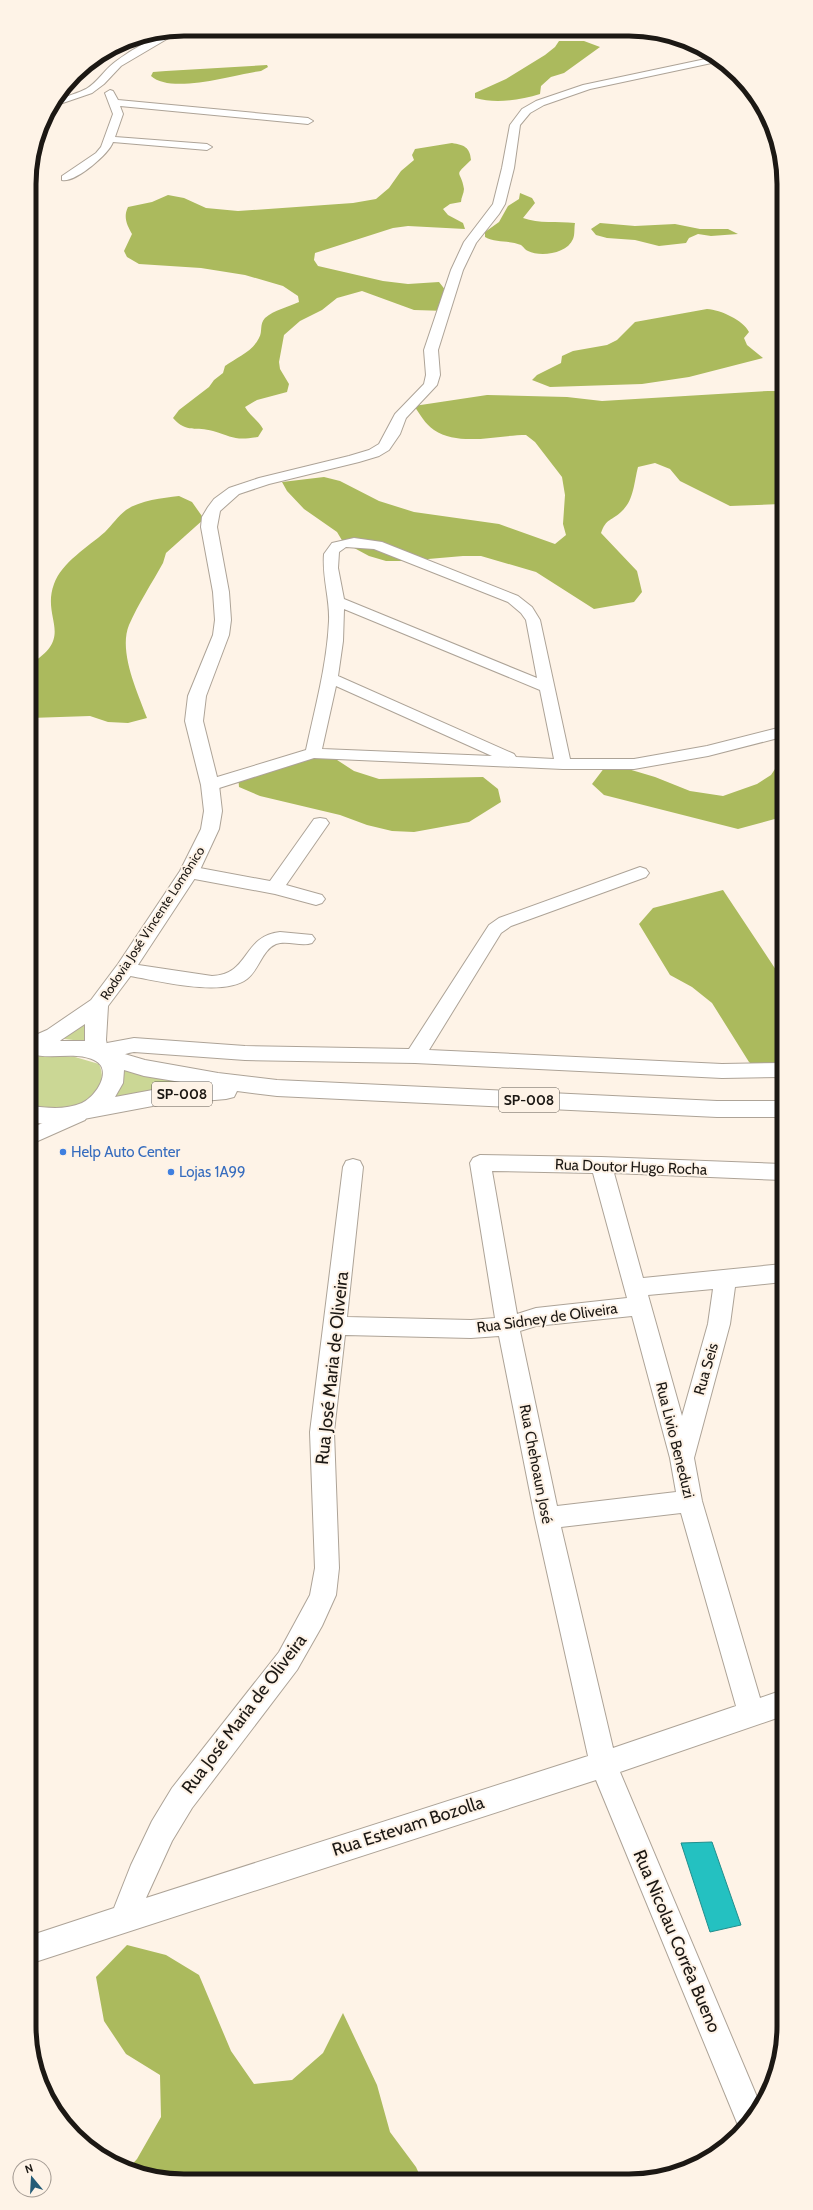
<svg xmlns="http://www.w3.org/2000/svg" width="813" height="2210" viewBox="0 0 813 2210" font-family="Cabin,sans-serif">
  <rect width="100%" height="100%" fill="#fef3e7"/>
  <path fill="#cbd795" d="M91 1016 88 1039 82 1041 56 1038Z
    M54 1055 75 1057 99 1064C109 1085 91 1104 71 1109 58 1112 43 1111 31 1108V1057Z
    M120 1070 216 1086 110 1100Z"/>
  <path fill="#abba5d" d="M559 41H584L600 47 564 73 551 77 541 86 540 94C520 100 496 104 475 98V93L506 79 545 55 555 47Z
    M267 65 268 67 261 71C235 74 172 95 151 76L153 72 166 71Z
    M452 143C464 145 470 147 471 160 452 178 461 169 464 189 464 193 461 198 461 202L450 204 443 209 448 215 463 223 465 229 408 226 393 228 315 253 314 260 318 266 383 281 408 284 439 282 450 296 447 311 414 310 362 291 337 298 322 310 300 321 284 335 279 362 280 369 289 384 287 392 257 400 245 407C250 416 258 420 263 429L258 437C235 441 233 437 213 431 196 426 187 434 173 418L179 410 209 387 214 380 223 373 225 366C237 357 252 352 259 338 263 331 259 325 265 318 274 310 288 307 299 302L298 296 283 286 245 275 201 268 139 264 127 257 124 251 132 234C127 225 123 217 128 207L152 202 168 195 184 198 206 208 238 211 353 203 376 199 389 188 401 171 414 160 412 155 415 149Z
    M520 193 532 198 535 203 523 218C539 224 557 221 575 223 574 228 575 235 573 239 567 254 540 257 528 251 525 250 524 247 521 245 509 240 496 243 485 237V232L499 222 508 206 519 199Z
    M600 223 635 226 675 224 700 229H728L738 234 711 236 698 234 689 238 686 243 659 246 635 240 607 238 596 235 591 229Z
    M707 309C721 310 743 320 749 332L744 338 747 345 763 358 689 377 642 384 550 387 532 380 537 375 561 363 562 356 573 351 607 345 617 340 635 322Z
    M768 391H781V504L730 506 680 481 670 469 655 463 638 467C634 482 634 500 622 511 612 521 606 518 601 533L637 571 642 592 634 602 594 609 536 572 481 556H463L405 561H386L369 556 343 542 337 532 304 509 287 491 282 482 324 477 340 481 379 501 414 512 499 524 555 544 566 535 563 524 565 495 562 477 535 442 526 435C497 435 460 447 434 430 425 424 420 414 414 406L487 395 567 397 602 401Z
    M179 496 192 502 204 519 166 553 163 563C152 583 138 604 129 625 118 652 138 693 147 718L128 723 108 722 90 716 30 718V664C76 636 41 619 54 584 62 562 88 547 105 532 112 525 118 516 126 510 141 500 162 498 179 496Z
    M314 758H334L354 771 379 779 483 777 498 789 501 802 469 822 414 832 392 831 367 825 340 815 260 796 239 787 238 775 279 763Z
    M608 763 655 777 690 791 723 796 757 784 771 775 779 763H782V817L738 829 604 795 592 784Z
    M723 890 782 979V1075L768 1077 749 1062 712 1003 692 987 670 975 639 924 653 908Z
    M127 1945 166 1955 199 1975 231 2051 254 2084 292 2080 323 2053 343 2013 377 2085 390 2132 416 2167 421 2178H154L128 2169 137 2159 161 2117 160 2075 126 2054 104 2021 96 1977Z"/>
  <path fill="#24c1c1" stroke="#228e8d" d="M712 1842 741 1925 710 1932 681 1843Z"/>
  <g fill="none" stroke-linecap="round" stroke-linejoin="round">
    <g stroke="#ada397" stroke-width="2">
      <path id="minor" d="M178 30 177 33 121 66 104 84 92 93 51 107C60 96 73 96 86 89 98 82 104 70 115 62 131 50 158 34 178 30Z
        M110 90 113 91 118 100 308 118 313 121 308 124 120 106 123 114 115 137 207 144 212 147 207 150 113 142C109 154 75 183 62 180V176L96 153 101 147 113 114 105 93Z
        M354 538 382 542 518 596 532 607 540 620 570 759H634L707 746 782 727V737L708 756 634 769H563L314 758 216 789H204L202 785 204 781 306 750C315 708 327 665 329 621 330 599 322 577 324 554L332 543ZM346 547 374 549 508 602 521 613 526 620 537 678 344 599 338 568 339 552ZM344 609 540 690 554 759 516 757 514 754 338 676 343 641ZM336 686 492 756 322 749Z
        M320 818 326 819 329 823 286 885 322 895 325 899 322 903 316 905 275 894 189 878 183 876 180 872 183 868 189 866 270 881 314 819Z
        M640 867 646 869 649 873 646 877 511 926 501 933 429 1050 722 1064 782 1063V1077L722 1078 415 1063 245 1060 134 1052C121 1054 106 1062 95 1059L92 1054 95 1049 107 1043 134 1038 245 1046 409 1049 489 925 499 918Z
        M280 932 312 935 315 939 312 943C301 947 288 940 276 944 262 950 259 970 247 979 222 998 155 980 125 975L118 973 116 969 118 965 125 963 212 976C250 975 242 936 280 932Z
        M78 1108 85 1110 88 1115 85 1120 31 1144V1128Z
        M480 1155 601 1157 782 1164V1180L614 1173 643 1278 783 1264V1282L735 1287 730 1324 694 1458 702 1501 760 1698 783 1690V1716L620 1772 760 2104 742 2131 740 2130 596 1780 32 1963V1935L114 1908 131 1865 152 1821 172 1788 279 1652 310 1595 315 1568 310 1432 343 1167 346 1161 353 1159 360 1161 363 1167 347 1317 471 1320 495 1318 470 1163 473 1158ZM492 1171 593 1173 627 1298 536 1308 517 1314ZM713 1289 708 1324 682 1416 648 1295ZM632 1316 670 1458 676 1492 557 1506 520 1331 536 1326ZM345 1335 471 1338 499 1336 535 1518 588 1756 146 1898 172 1841 192 1808 297 1670 322 1626 336 1595 339 1568 334 1432ZM681 1513 736 1706 613 1748 561 1527Z"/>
    </g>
    <g stroke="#ada397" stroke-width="2">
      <path id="major" d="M715 57 721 61 590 89 544 105 530 113 520 125 514 168 505 204 499 214 476 243 463 270 438 350 440 375 437 385 406 418 400 434 389 450 379 456 359 462 269 484 239 494 220 511 217 527 229 592 231 620 229 635 206 696 203 721 219 785 222 811 219 829 199 872 132 974 108 1006 106 1040 107 1045 111 1050 145 1060 218 1073 277 1080 717 1101H782V1117H717L277 1096 237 1091 234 1097 226 1099 158 1105 52 1125 31 1122V1106C47 1108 66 1110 82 1103 96 1097 114 1069 94 1060 75 1051 51 1060 31 1054V1037L47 1030 91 1000 118 964 180 871 201 829 204 811 201 785 185 721 188 696 213 635 215 620 213 592 201 527 202 517 208 507 214 499 229 488 259 478 349 456 369 450 379 444 395 414 424 384 426 375 424 350 451 270 464 242 493 204 502 168 510 125 522 109 536 101 583 85ZM85 1024V1041H60L61 1040ZM124 1070 144 1076 199 1085 158 1089 115 1097 123 1083Z"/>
    </g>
    <use href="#minor" fill="#fff" fill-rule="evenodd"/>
    <use href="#major" fill="#fff" fill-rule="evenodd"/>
  </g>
  <g fill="#3f7fe0" stroke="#fef3e7" stroke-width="1.5">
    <circle cx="63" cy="1152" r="4"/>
    <circle cx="171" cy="1172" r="4"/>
  </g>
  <g text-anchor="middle" stroke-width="4" stroke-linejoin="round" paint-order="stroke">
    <g font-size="13" fill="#1c1814" stroke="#fef3e7">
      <text transform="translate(152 923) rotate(-57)" y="5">Rodovia José Vincente Lomônico</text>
    </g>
    <g fill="#fef3e7" stroke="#605a53" stroke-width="1">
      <rect x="152" y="1082" width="60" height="24" rx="3"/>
      <rect x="499" y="1088" width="60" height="24" rx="3"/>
    </g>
    <g font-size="14" font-weight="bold" fill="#1c1814">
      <text x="182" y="1099">SP-008</text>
      <text x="529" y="1105">SP-008</text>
    </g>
    <g font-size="15" fill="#366cbe" stroke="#fef3e7" text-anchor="start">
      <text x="71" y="1157">Help Auto Center</text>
      <text x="179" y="1177">Lojas 1A99</text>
    </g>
    <g font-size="15" fill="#1c1814" stroke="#fef3e7">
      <text transform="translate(631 1167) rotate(2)" y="5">Rua Doutor Hugo Rocha</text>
      <text transform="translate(547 1318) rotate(-8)" y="5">Rua Sidney de Oliveira</text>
      <text transform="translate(706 1369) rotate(-74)" y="5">Rua Seis</text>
      <text transform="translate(675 1440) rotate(76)" y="5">Rua Livio Beneduzi</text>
      <text transform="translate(536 1464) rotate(79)" y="5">Rua Chehoaun José</text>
    </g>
    <g font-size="18" fill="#1c1814" stroke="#fef3e7">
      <text transform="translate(332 1368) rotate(-84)" y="6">Rua José Maria de Oliveira</text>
      <text transform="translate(244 1714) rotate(-53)" y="6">Rua José Maria de Oliveira</text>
      <text transform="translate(408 1826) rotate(-18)" y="6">Rua Estevam Bozolla</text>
      <text transform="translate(677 1941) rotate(67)" y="6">Rua Nicolau Corrêa Bueno</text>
    </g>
  </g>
  <path d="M0 0H813V2210H0ZM184 36H629A148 148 0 0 1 777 184V2026A148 148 0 0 1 629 2174H184A148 148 0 0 1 36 2026V184A148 148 0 0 1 184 36Z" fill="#fef3e7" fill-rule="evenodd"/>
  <path fill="none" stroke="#1c1814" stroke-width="5" d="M184 36H629A148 148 0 0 1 777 184V2026A148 148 0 0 1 629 2174H184A148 148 0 0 1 36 2026V184A148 148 0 0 1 184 36Z"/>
  <g transform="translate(32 2178) rotate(342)"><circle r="19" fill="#fef3e7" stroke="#a49b93"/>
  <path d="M0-3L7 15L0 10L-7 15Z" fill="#255c77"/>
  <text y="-6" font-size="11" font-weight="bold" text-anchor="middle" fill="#1c1814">N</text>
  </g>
</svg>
